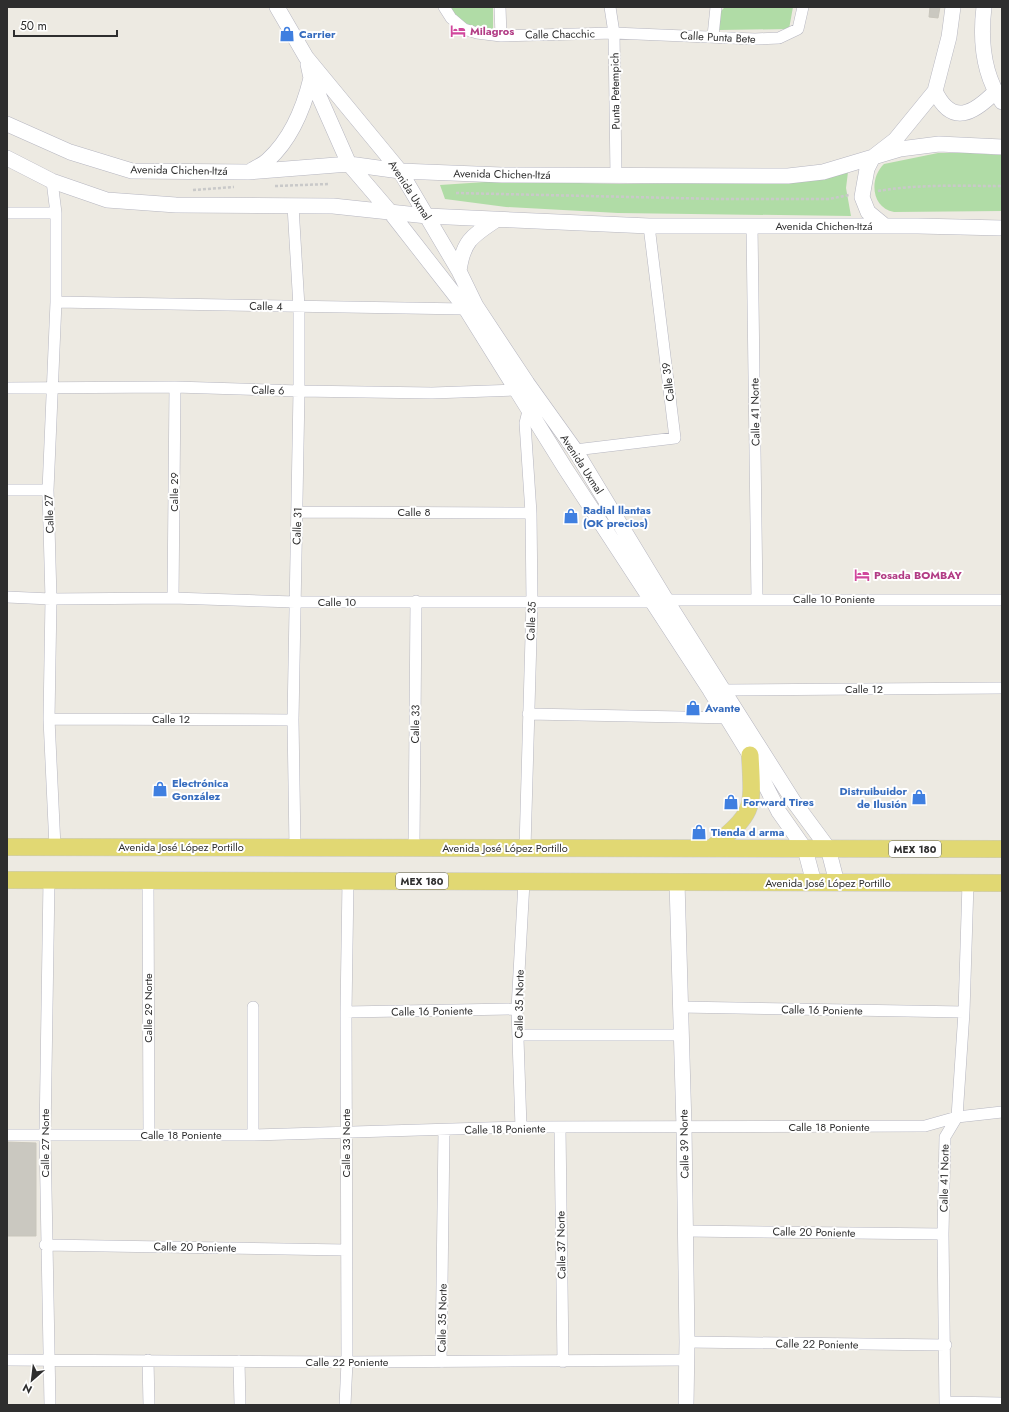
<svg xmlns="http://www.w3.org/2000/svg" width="1009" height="1412" viewBox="0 0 1009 1412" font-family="Jost,sans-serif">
  <rect width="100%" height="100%" fill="#edeae2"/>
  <path fill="#b0dca6" d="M450 7H493V31C474 28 460 25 450 7Z
    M725 7H793L789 29 719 30 721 11Z
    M938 153H970L1002 155V211L894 212C871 208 869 178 884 164Z
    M848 172 846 188 851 216 618 213 506 207 445 199 440 185 500 181 619 184 765 182 828 178Z"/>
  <path fill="#cac8c0" stroke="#c9c6bc" d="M930 7H940L938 18 929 17Z
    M7 1142 36 1143V1236H7Z"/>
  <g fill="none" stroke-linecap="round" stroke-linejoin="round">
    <g stroke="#b6b6c0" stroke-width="12">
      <path id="street" d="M444 7 451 18 464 29 477 33 501 36 614 33 755 39 779 38 798 29 803 7
        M500 7 501 36
        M610 7 614 33 616 176
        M713 36 716 7
        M52 181 56 213V302L48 490 51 599 49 719 55 847
        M293 206 299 307V391L293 720 295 847
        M7 213H56
        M752 226 757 599
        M56 302 466 309 471 307
        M7 388 175 387 299 391 432 393 515 390 521 386
        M575 450 675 438 649 226
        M7 490H48
        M298 512 531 513
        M7 597 51 599 173 598 295 602H652L666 600H1002
        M173 598 175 387
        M725 690 1002 688
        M528 714 733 718
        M49 719 293 720
        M414 847 416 601
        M525 848 532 602 531 513 525 423 528 411 534 408
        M49 880 45 1136 50 1405
        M148 881 149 1135
        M680 1007 964 1012
        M346 1012 517 1009
        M518 1035H681
        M521 1127 517 1009 524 882
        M560 1128 563 1362
        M7 1135H253L521 1127 925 1126 957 1117 1002 1112
        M253 1135V1007
        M685 1231 943 1234
        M45 1245 346 1250
        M687 1342 946 1345
        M7 1360 347 1362 687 1360
        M148 1360 149 1405
        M239 1361 240 1405
        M441 1362 444 1131
        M945 1402 1002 1403
        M345 1405 347 1362 346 1012 348 881
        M945 1405 943 1234 945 1137 957 1117 964 1012 968 883"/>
    </g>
    <g stroke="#b6b6c0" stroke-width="16">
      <path id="secondary" d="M277 7 306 57 400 171 459 271 476 306 527 383 575 450 666 600 794 802 828 848 837 883
        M984 7C980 40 983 74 1002 102
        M308 64 311 78 349 164 391 213 466 309 565 468 710 690 750 755 779 812 805 849 814 883
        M935 91C952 127 974 113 995 92
        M7 124 70 152 132 171 248 172 349 164 400 171 502 175 788 176 823 172 900 149 939 144 1002 147
        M7 158 52 181 107 200 176 205 333 206 427 216 649 226H918L1002 228
        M252 170C257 167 264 164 268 160 291 139 304 107 311 78
        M885 226 868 212 862 197 867 169 873 157 895 140 935 91 949 37 953 7
        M459 271C463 241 472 236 496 220
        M677 882 684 1127 687 1342 686 1405"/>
    </g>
    <g stroke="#c9c9c9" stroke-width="18">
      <path id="primary" d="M7 847 1002 849
        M712 848C755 811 753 811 750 755
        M7 880 1002 883"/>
    </g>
    <path stroke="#c9c9c9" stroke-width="2.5" stroke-dasharray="3 2" stroke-linecap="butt" d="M275 186 330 184
      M193 190 234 187
      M878 191C918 184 961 186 1002 186
      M456 193 719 199H829L849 195"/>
    <use href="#street" stroke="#fff" stroke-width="11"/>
    <use href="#secondary" stroke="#fff" stroke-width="15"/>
    <use href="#primary" stroke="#e1d873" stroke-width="17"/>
  </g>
  <defs>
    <g id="hotel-bare" transform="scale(1.2)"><path d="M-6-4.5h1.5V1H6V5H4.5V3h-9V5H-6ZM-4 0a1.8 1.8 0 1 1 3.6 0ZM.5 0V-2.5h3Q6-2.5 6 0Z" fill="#d1479c" stroke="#fff" stroke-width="2.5" paint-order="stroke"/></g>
    <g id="shop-bare" transform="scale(1.2)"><path d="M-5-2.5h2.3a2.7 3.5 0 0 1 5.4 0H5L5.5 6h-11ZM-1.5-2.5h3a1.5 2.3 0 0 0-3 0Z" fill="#3f7fe0" stroke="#fff" stroke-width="2.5" paint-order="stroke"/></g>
  </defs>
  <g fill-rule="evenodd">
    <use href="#hotel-bare" x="458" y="31"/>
    <use href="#shop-bare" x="287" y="34"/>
    <use href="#shop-bare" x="571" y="516"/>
    <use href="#hotel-bare" x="862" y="575"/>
    <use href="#shop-bare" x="693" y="708"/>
    <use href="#shop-bare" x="160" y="789"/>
    <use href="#shop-bare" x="919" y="797"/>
    <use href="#shop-bare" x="731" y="802"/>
    <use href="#shop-bare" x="699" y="832"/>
  </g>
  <g text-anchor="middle" stroke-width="4" stroke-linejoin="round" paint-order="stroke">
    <g fill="#fff" stroke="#6d6d6d" stroke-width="1">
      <rect x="889" y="841" width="52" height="16" rx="3"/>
      <rect x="396" y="873" width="52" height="16" rx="3"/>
    </g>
    <g font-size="10" font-weight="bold" fill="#2e2e2e">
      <text x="915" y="853">MEX 180</text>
      <text x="422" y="885">MEX 180</text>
    </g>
    <g font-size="11" font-weight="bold" fill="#b23c85" stroke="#fff" text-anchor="start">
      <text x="470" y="35">Milagros</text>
      <text x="874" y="579">Posada BOMBAY</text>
    </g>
    <g font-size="11" font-weight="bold" fill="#366cbe" stroke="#fff" text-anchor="start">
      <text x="299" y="38">Carrier</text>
      <text x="583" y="514">Radial llantas<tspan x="583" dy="13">(OK precios)</tspan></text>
      <text x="705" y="712">Avante</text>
      <text x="172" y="787">Electrónica<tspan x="172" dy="13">González</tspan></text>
      <text x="907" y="795" text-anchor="end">Distruibuidor<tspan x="907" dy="13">de Ilusión</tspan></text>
      <text x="743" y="806">Forward Tires</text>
      <text x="711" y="836">Tienda d arma</text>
    </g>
    <g font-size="11" fill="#2e2e2e" stroke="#fff">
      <text transform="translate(560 34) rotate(-1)" y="4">Calle Chacchic</text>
      <text transform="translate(718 37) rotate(3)" y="4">Calle Punta Bete</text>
      <text transform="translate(615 91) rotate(-91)" y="4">Punta Petempich</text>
      <text transform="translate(179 170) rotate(1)" y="4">Avenida Chichen-Itzá</text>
      <text transform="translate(502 174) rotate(1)" y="4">Avenida Chichen-Itzá</text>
      <text transform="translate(410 190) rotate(57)" y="4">Avenida Uxmal</text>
      <text x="824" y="230">Avenida Chichen-Itzá</text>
      <text transform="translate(266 306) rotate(1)" y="4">Calle 4</text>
      <text transform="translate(668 382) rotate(-97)" y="4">Calle 39</text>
      <text transform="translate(268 390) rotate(2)" y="4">Calle 6</text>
      <text transform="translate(755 412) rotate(-91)" y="4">Calle 41 Norte</text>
      <text transform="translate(582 464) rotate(57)" y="4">Avenida Uxmal</text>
      <text transform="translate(174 492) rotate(-90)" y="4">Calle 29</text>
      <text x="414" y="516">Calle 8</text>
      <text transform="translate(49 514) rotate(-92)" y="4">Calle 27</text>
      <text transform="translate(297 526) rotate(-88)" y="4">Calle 31</text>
      <text x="834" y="603">Calle 10 Poniente</text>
      <text x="337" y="606">Calle 10</text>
      <text transform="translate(531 621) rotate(-88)" y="4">Calle 35</text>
      <text x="864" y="693">Calle 12</text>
      <text x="171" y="723">Calle 12</text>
      <text transform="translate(415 724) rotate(-89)" y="4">Calle 33</text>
      <text x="181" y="851">Avenida José López Portillo</text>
      <text x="505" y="852">Avenida José López Portillo</text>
      <text x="828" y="887">Avenida José López Portillo</text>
      <text transform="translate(519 1004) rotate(-89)" y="4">Calle 35 Norte</text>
      <text transform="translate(148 1008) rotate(-90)" y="4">Calle 29 Norte</text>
      <text transform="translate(822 1010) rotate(1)" y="4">Calle 16 Poniente</text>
      <text transform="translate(432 1011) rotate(-1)" y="4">Calle 16 Poniente</text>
      <text x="829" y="1131">Calle 18 Poniente</text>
      <text transform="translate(505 1129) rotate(-1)" y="4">Calle 18 Poniente</text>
      <text x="181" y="1139">Calle 18 Poniente</text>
      <text transform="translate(45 1143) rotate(-90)" y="4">Calle 27 Norte</text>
      <text transform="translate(346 1143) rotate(-90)" y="4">Calle 33 Norte</text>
      <text transform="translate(684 1144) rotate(-91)" y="4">Calle 39 Norte</text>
      <text transform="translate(944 1178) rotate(-89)" y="4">Calle 41 Norte</text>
      <text transform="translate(814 1232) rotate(1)" y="4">Calle 20 Poniente</text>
      <text transform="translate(561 1245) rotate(-91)" y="4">Calle 37 Norte</text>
      <text transform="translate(195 1247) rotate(1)" y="4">Calle 20 Poniente</text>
      <text transform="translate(442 1318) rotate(-89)" y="4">Calle 35 Norte</text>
      <text transform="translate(817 1344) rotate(1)" y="4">Calle 22 Poniente</text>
      <text x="347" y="1366">Calle 22 Poniente</text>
    </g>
  </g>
  <rect width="1009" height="1412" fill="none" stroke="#2e2e2e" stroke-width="16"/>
  <g transform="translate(32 1380) rotate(208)" stroke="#ffffff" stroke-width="3" paint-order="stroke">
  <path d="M0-3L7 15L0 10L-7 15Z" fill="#2e2e2e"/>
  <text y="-6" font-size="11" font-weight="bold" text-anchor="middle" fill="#2e2e2e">N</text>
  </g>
  <path d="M14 30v6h103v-6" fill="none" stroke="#2e2e2e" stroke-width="2"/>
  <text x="20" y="30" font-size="12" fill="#2e2e2e" stroke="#ffffff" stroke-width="3" paint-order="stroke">50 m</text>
</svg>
